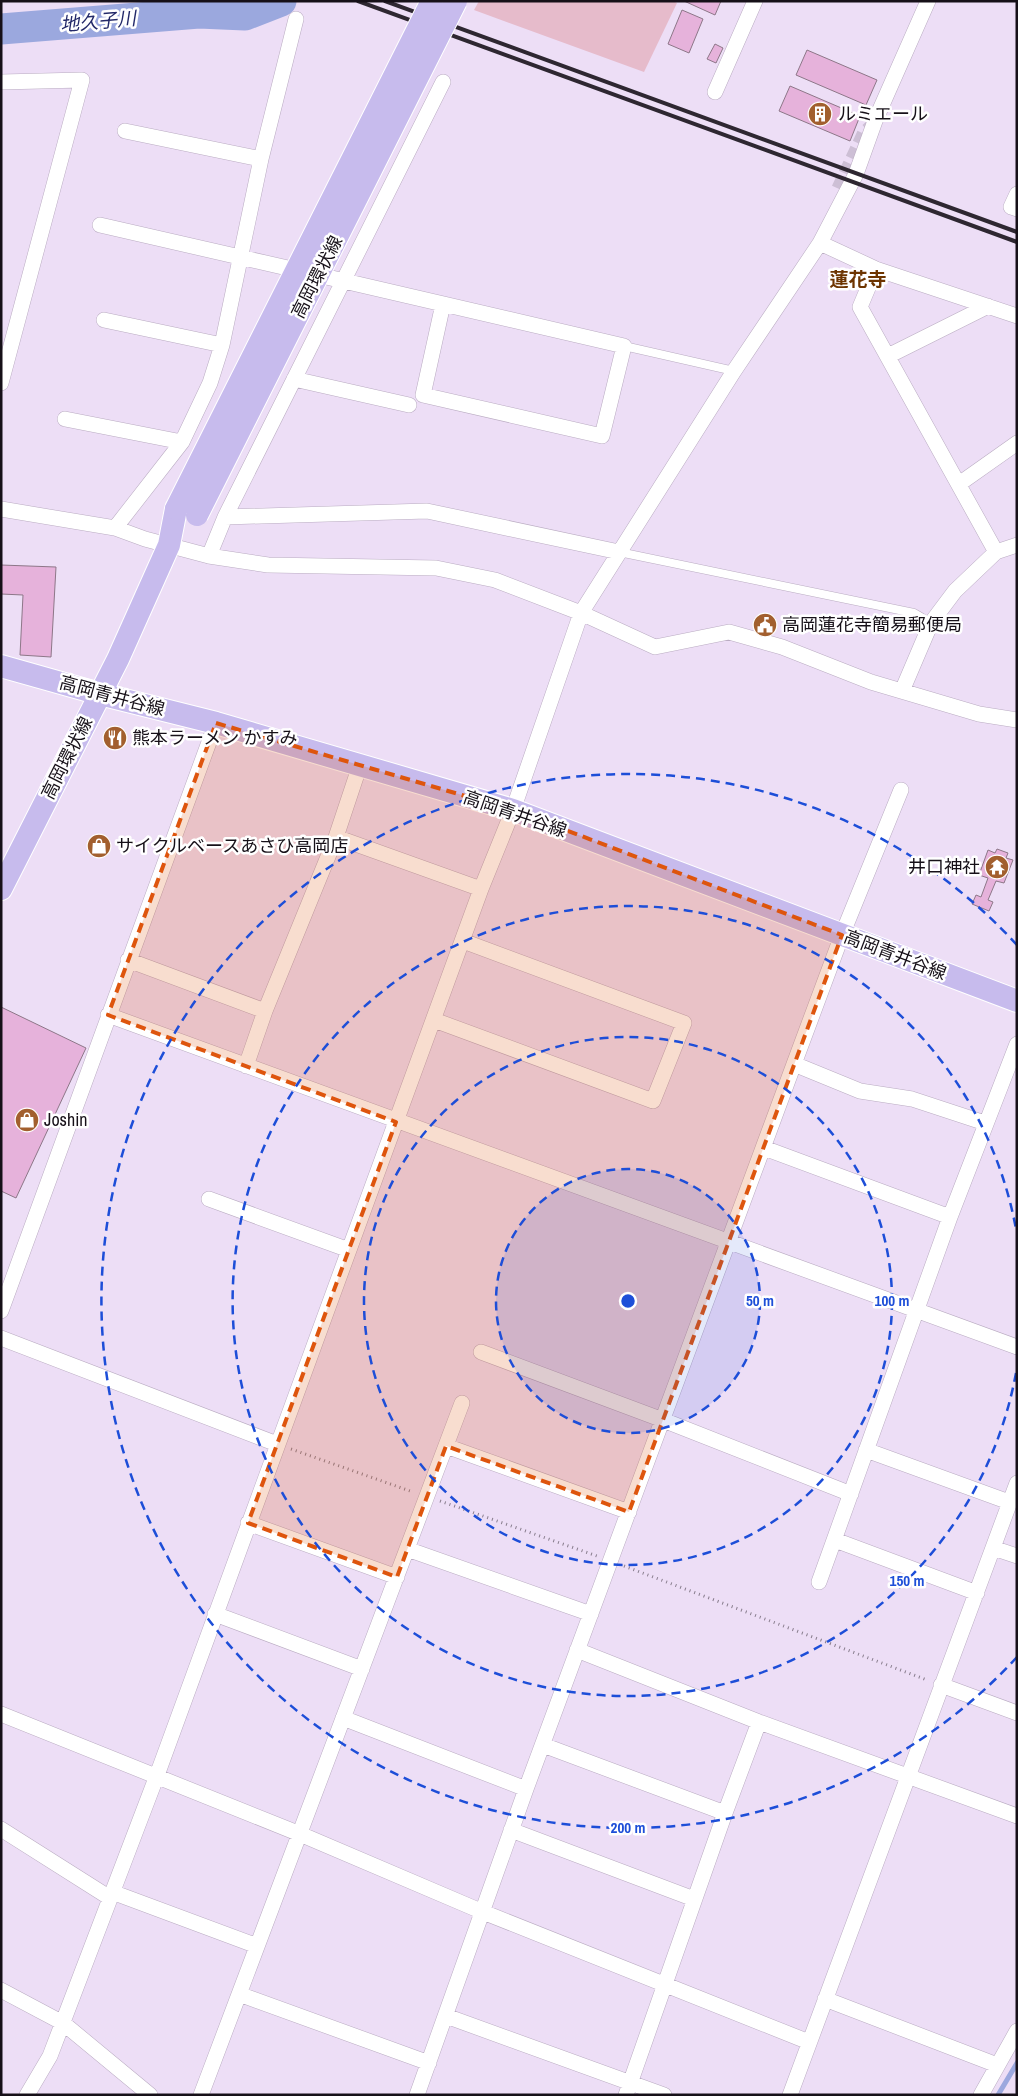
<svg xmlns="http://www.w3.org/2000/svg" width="1018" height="2096" viewBox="0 0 1018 2096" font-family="'Archivo Narrow','Noto Sans JP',sans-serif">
  <rect width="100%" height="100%" fill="#eddef6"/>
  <path fill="#e6bbcb" d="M479 1H673L677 3 644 72 474 10Z"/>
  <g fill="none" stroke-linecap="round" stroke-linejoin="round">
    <path stroke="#9ba8de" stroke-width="5" d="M998 2095 1017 2063"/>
    <path stroke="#9ba8de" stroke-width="31" d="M1 29 199 13 245 15 281 1"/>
  </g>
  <path fill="#e6b2db" stroke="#8d7788" d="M684 1H721L715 15Z
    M682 10 703 19 689 53 668 44Z
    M715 44 723 48 716 63 707 59Z
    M807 50 877 80 866 105 796 75Z
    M790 86 860 116 850 141 779 111Z
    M1 565 56 567 51 657 20 655 23 595 1 594Z
    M997 849 1008 853 1006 858 1013 860 1004 883 996 881 988 900 993 902 989 911 972 904 976 895 981 897 988 878 979 875 988 850 995 853Z
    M1 1007 86 1048 16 1198 1 1191Z"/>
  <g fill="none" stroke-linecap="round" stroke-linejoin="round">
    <path stroke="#cdbfd5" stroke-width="11" stroke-dasharray="11 5.5" stroke-linecap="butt" d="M837 188 863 132 873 123"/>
    <g stroke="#baacc2" stroke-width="9">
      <path id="service" d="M624 346 734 371
        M619 552 914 613 931 623"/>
    </g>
    <g stroke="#baacc2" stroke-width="16">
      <path id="minor" d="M1 82 82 80 1 383
        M715 92 755 1
        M125 131 261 159
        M1017 194 1011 207 1017 209
        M100 225C275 265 449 305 624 346L602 436 423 395 443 304
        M820 243 876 269 1017 316
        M876 269 860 307 996 552
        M104 320 222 345
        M888 356 988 306
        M294 379 409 405
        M65 419 182 442
        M959 484 1017 443
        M1 509 115 528 145 539 209 556 268 565 436 568 495 580 581 613 655 647 729 632 782 647 871 682 979 714 1017 720
        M225 517 443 82
        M115 528 182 442 210 383 222 345 261 159 296 19
        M209 556 225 517 427 511 619 552
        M902 691 931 623 955 591 996 552 1017 545
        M336 837 360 765
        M128 960 265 1011 246 1066
        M265 1011 336 837 481 889
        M108 1015 1017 1347
        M434 1020 653 1101 684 1023 463 941
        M794 1064 860 1091 912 1099 985 1123
        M764 1148 950 1217
        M209 1199 349 1250
        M1 1311 216 723
        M1 1338 277 1444
        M481 1352 663 1420 851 1494
        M446 1446 629 1512
        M866 1450 1009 1502
        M248 1523 397 1577
        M835 1540 977 1593
        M993 1548 1017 1556
        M407 1549 591 1614
        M819 1582 950 1217 1017 1044
        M215 1614 362 1669
        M577 1650 759 1722 1017 1816
        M941 1685 1017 1713
        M1 1714 300 1834 483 1912 809 2042
        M343 1718 526 1789
        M543 1745 725 1813
        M1 1829 110 1898
        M511 1830 694 1899
        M112 1892 257 1946
        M1 1990 63 2023 150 2095
        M239 1994 429 2063
        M825 1999 997 2065
        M446 2016 664 2095
        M27 2095 50 2056 156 1778 481 889 513 810 581 613 734 371 820 243 856 174 875 121 928 1
        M201 2095 462 1403
        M417 2095 526 1789 794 1064 842 935 901 790
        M626 2095 725 1813 759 1722
        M790 2095 1017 1483
        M981 2095 1017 2031"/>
    </g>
    <g stroke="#fff" stroke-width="24">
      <path id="primary" d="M1 666 100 694 216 723 513 810 1017 1001
        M1 889 118 659 169 545 176 509"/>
    </g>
    <path stroke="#887d8d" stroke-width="3" stroke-dasharray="1 4" stroke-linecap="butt" d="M291 1449 413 1492
      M440 1501 597 1556
      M624 1566 927 1680"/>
    <use href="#service" stroke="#fff" stroke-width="8"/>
    <use href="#minor" stroke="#fff" stroke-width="15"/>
    <use href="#primary" stroke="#c7bbed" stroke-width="22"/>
    <path stroke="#2e2731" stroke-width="4" d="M358 1 1017 242
      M385 1 1017 232"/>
    <g stroke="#fff" stroke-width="24" stroke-linecap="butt">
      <path id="primary-bridge" d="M176 509 432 1
        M197 515 456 1"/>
    </g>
    <use href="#primary-bridge" stroke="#c7bbed" stroke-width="22"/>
  </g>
  <path fill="#de550d" fill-opacity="0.2" stroke="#de550d" stroke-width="4" stroke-dasharray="10 6" stroke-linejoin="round" d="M216 723 513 810 842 935 629 1512 446 1446 397 1577 248 1523 396 1122 108 1015Z"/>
  <circle cx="628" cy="1301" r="132" fill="#1d4ed8" fill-opacity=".12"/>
  <g fill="none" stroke="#1d4ed8" stroke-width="2.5" stroke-dasharray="9 6">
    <circle cx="628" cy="1301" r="132"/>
    <circle cx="628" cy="1301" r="264"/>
    <path d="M1016 1373A395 395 0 1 1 1016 1229"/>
    <path d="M1017 1657A527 527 0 1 1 1017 945"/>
  </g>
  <defs>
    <g id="building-disc" transform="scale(1.25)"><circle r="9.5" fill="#a25f2e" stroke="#fff"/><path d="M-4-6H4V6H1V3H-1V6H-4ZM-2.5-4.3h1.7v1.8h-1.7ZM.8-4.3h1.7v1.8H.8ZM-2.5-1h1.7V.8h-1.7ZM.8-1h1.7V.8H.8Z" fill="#fff"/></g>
    <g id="civic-disc" transform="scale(1.25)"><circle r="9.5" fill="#a25f2e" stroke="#fff"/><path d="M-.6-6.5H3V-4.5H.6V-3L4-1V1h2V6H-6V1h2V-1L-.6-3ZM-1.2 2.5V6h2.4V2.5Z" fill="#fff"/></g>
    <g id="restaurant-disc" transform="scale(1.25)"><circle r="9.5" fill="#a25f2e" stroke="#fff"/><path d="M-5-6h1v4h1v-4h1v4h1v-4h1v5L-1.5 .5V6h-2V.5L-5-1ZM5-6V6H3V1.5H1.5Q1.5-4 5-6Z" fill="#fff"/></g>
    <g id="shop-disc" transform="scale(1.25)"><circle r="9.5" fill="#a25f2e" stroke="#fff"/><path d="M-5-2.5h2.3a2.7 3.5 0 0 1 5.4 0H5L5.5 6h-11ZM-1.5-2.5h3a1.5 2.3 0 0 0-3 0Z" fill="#fff"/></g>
    <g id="temple-disc" transform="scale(1.25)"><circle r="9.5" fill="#a25f2e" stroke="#fff"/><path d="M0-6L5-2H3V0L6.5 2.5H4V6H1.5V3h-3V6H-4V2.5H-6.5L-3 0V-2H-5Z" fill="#fff"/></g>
  </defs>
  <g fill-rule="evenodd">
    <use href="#building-disc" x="820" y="114"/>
    <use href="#civic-disc" x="765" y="625"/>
    <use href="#restaurant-disc" x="115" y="738"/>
    <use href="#shop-disc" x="99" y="846"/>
    <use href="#temple-disc" x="997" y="867"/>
    <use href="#shop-disc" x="27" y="1120"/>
  </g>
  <g text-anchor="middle" stroke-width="5" stroke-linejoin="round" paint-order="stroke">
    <g font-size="18" fill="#161018" stroke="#fff" text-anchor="start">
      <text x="838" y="120">ルミエール</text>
      <text x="782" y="631">高岡蓮花寺簡易郵便局</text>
      <text x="132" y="744">熊本ラーメン かすみ</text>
      <text x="116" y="852">サイクルベースあさひ高岡店</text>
      <text x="980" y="873" text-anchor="end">井口神社</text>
      <text x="44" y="1126">Joshin</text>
    </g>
    <g font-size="18" fill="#161018" stroke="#fff">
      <text transform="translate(317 277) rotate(-63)" y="6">高岡環状線</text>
      <text transform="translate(112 696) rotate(15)" y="6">高岡青井谷線</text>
      <text transform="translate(67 758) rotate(-63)" y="6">高岡環状線</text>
      <text transform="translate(515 814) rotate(19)" y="6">高岡青井谷線</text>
      <text transform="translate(895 955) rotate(21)" y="6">高岡青井谷線</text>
    </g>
    <g font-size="19" font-style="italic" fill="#232969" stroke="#fff">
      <text transform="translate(98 21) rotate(-5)" y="7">地久子川</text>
    </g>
    <g font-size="19" font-weight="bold" fill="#6d3400" stroke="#fff">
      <text x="858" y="286">蓮花寺</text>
    </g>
  </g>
  <circle cx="628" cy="1301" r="8" fill="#1d4ed8" stroke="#fff" stroke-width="2.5"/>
  <g font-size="15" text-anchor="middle" font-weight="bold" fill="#1d4ed8" stroke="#fff" stroke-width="5" stroke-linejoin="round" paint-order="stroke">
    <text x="760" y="1306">50 m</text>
    <text x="892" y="1306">100 m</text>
    <text x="907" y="1586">150 m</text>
    <text x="628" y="1833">200 m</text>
  </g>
  <rect width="1018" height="2096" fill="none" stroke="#161018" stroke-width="5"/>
</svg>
